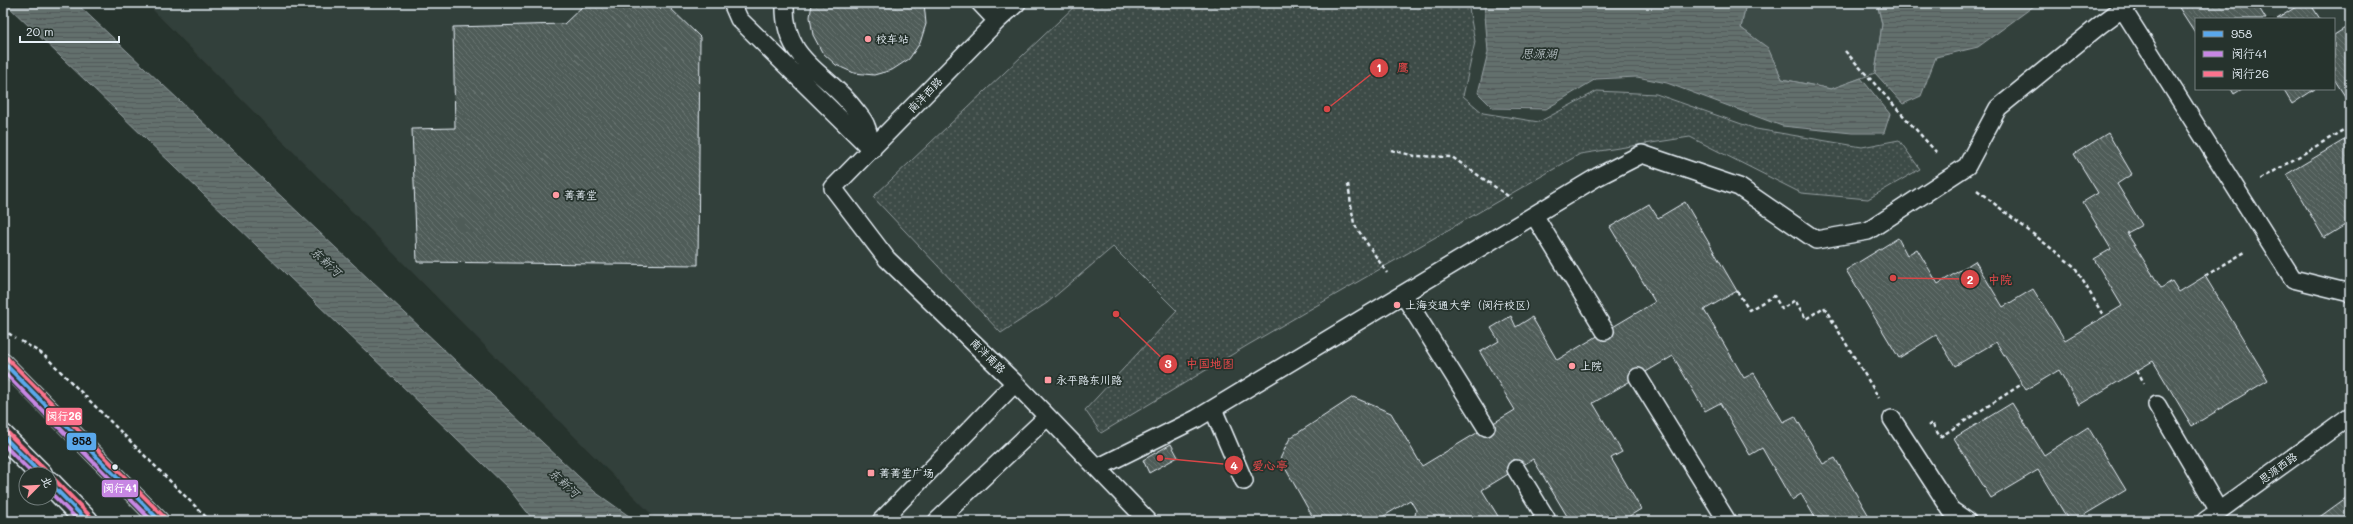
<svg xmlns="http://www.w3.org/2000/svg" width="2353" height="524" viewBox="0 0 2353 524" font-family="Mali,'LXGW WenKai TC',sans-serif">
  <defs>
    <pattern id="grass-dots" width="8" height="8" patternUnits="userSpaceOnUse"><rect width="8" height="8" fill="#3e4b47"/><path d="M2 2h.1M6 6h.1" fill="none" stroke="#5a6562" stroke-width="1.8" stroke-linecap="round"/></pattern>
    <pattern id="water-rules" width="6" height="5" patternUnits="userSpaceOnUse"><rect width="6" height="5" fill="#636f6d"/><path d="M0 2.5h6" fill="none" stroke="#535a5a"/></pattern>
    <pattern id="building-back-hatch" width="6" height="6" patternUnits="userSpaceOnUse"><rect width="6" height="6" fill="#505c59"/><path d="M-1 5l2 2M0 0l6 6M5-1l2 2" fill="none" stroke="#697472"/></pattern>
  </defs>
  <rect width="100%" height="100%" fill="#26332d"/>
  <filter id="ink" filterUnits="userSpaceOnUse"><feTurbulence type="fractalNoise" baseFrequency=".025" numOctaves="2"/><feDisplacementMap in="SourceGraphic" scale="8" xChannelSelector="R" yChannelSelector="G"/><feConvolveMatrix kernelMatrix="1 2 1 2 8 2 1 2 1" color-interpolation-filters="sRGB"/></filter>
  <g filter="url(#ink)">
    <path fill="#333f3a" fill-rule="evenodd" d="M146 3H2350V521H658ZM2196 19H2334V89H2196Z"/>
    <path fill="url(#grass-dots)" stroke="#939ea0" d="M1078 3H1468L1475 42 1463 96 1483 113 1539 122 1597 91 1656 94 1756 129 1862 147 1899 140 1920 169 1868 199 1801 193 1690 137 1580 154 1248 345 1101 433 1085 410 1177 311 1113 247 1047 303 1001 333 873 197Z"/>
    <path fill="#3e4b47" stroke="#939ea0" d="M1746 3H1877L1882 24 1875 73 1831 89 1782 79 1768 49 1741 28Z"/>
    <path fill="url(#water-rules)" stroke="#98a3a5" d="M5 3H76L595 492 636 521H534L509 489Z
      M1484 3H1746L1741 28 1768 48 1782 79 1831 89 1861 78 1890 114 1884 133H1852L1782 126 1667 83 1637 77 1596 79 1546 109 1493 108 1478 93 1488 52Z
      M1877 3H2038L1978 47 1936 57 1921 96 1903 104 1875 73 1882 24Z"/>
    <path fill="url(#building-back-hatch)" stroke="#e8f1f8" d="M586 3H665L700 37 698 265 417 262 412 129 455 128 453 27 564 24Z
      M812 3H924L926 24 920 43 909 59 892 70 874 75 854 73 836 65 822 52 813 35 810 17Z
      M2176 3H2256L2266 19H2196V34Z
      M2302 3H2310L2320 19H2277Z
      M2350 25V104L2334 79V35Z
      M2231 89H2242L2234 94Z
      M2283 89H2315L2292 104Z
      M2108 133 2132 174 2117 184 2142 225 2127 233 2161 288 2172 281 2179 292 2205 276 2268 380 2192 426 2153 361 2079 405 2059 370 2026 390 1996 342 1955 366 1936 335 1899 358 1846 270 1898 238 1907 255 1917 249 1938 284 1975 261 2003 307 2033 289 2065 340 2122 306 2094 259 2111 249 2083 202 2098 193 2074 154Z
      M2344 140 2350 150V222L2324 238 2287 174Z
      M1685 202 1737 291 1704 310 1744 378 1754 373 1783 422 1795 416 1823 464 1835 458 1872 521H1817L1801 494 1792 500 1762 448 1750 455 1720 403 1705 411 1673 356 1593 403 1622 452 1611 458 1641 509 1628 517 1631 521H1570L1533 459 1482 490 1501 521H1414L1416 510 1410 500 1376 521H1315L1280 459 1290 438 1353 397 1391 413 1422 466 1515 410 1480 352 1499 341 1491 328 1511 316 1516 327 1532 317 1557 360 1655 302 1610 227 1649 204 1658 218Z
      M2012 403 2044 455 2088 427 2126 490 2074 521H2069L2038 470 1991 498 1954 438Z
      M1171 444 1178 457 1149 473 1143 460Z
      M2350 495V521H2314Z"/>
    <g fill="none" stroke-linecap="round" stroke-linejoin="round">
      <g stroke="#e8f1f8" stroke-width="20">
        <path id="service" d="M732 3 739 19 872 150
          M785 3C783 63 826 70 856 111 859 115 864 120 866 126 869 133 870 142 872 150
          M980 3 997 21
          M1017 3 997 21 833 188 887 259 1015 383 1148 521
          M2122 8 2293 279 2350 293
          M1534 215 1605 331
          M1403 294 1486 427
          M3 362 160 521
          M1638 377 1727 521
          M2157 405 2219 511
          M1213 409 1244 481
          M1892 419 1951 510 1967 521
          M1097 468 1196 419 1597 177 1642 154 1739 187 1816 240 1868 231 1967 166 1998 108 2100 25 2130 3
          M1516 469 1546 518 1541 521
          M881 521 1015 383
          M937 521 1047 417
          M2205 521 2350 416"/>
      </g>
      <g stroke="#e8f1f8" stroke-width="25">
        <path id="secondary" d="M3 436 41 474
          M50 483 87 521"/>
      </g>
      <path stroke="#e8f1f8" stroke-width="2.5" stroke-dasharray="4 3" stroke-linecap="butt" d="M1845 51 1938 154
        M1391 150 1415 156 1452 157 1511 198
        M2261 179 2350 126
        M1348 184 1354 224 1387 273
        M1977 190 2075 267 2104 317
        M2205 276 2245 252
        M1737 291 1749 310 1774 296 1782 309 1795 300 1806 319 1824 307 1879 398
        M3 329 15 338
        M21 341 44 355 210 521
        M2137 370 2144 383
        M1928 426 1932 423 1940 437 2022 384"/>
      <use href="#service" stroke="#26332d" stroke-width="17"/>
      <use href="#secondary" stroke="#26332d" stroke-width="22"/>
      <g stroke="#26332d" stroke-width="7">
        <path id="bus-1" d="M3 362 160 521
          M3 436 41 474
          M50 483 87 521"/>
      </g>
      <g stroke="#26332d" stroke-width="7">
        <path id="bus-2" d="M3 371 152 521
          M3 444 33 474
          M50 492 79 521"/>
      </g>
      <g stroke="#26332d" stroke-width="7">
        <path id="bus-3" d="M7 358 164 517
          M7 432 45 470
          M54 479 91 517"/>
      </g>
      <use href="#bus-1" stroke="#5aa8eb" stroke-width="4"/>
      <use href="#bus-2" stroke="#c787e3" stroke-width="4"/>
      <use href="#bus-3" stroke="#fc738d" stroke-width="4"/>
    </g>
  </g>
  <g fill="#ff9aa2" stroke="#26332d" stroke-width="1.5">
    <circle cx="868" cy="39" r="4"/>
    <circle cx="556" cy="195" r="4"/>
    <circle cx="1397" cy="305" r="4"/>
    <circle cx="1572" cy="366" r="4"/>
    <rect x="1044" y="376" width="8" height="8" rx="2"/>
    <rect x="867" y="469" width="8" height="8" rx="2"/>
  </g>
  <circle fill="#e8f1f8" stroke="#26332d" stroke-width="1.5" cx="115" cy="467" r="3.5"/>
  <g text-anchor="middle" stroke-width="3.5" stroke-linejoin="round" paint-order="stroke">
    <g font-size="11" fill="#e8f1f8" stroke="#26332d" text-anchor="start">
      <text x="876" y="43">校车站</text>
      <text x="564" y="199">菁菁堂</text>
      <text x="1405" y="309">上海交通大学（闵行校区）</text>
      <text x="1580" y="370">上院</text>
      <text x="1056" y="384">永平路东川路</text>
      <text x="879" y="477">菁菁堂广场</text>
    </g>
    <g font-size="11" fill="#e8f1f8" stroke="#26332d">
      <text transform="translate(925 95) rotate(-46)" y="4">南洋西路</text>
      <text transform="translate(988 356) rotate(45)" y="4">南洋南路</text>
      <text transform="translate(2278 468) rotate(-36)" y="4">思源西路</text>
    </g>
    <g font-size="12" font-style="italic" fill="#b3bdc0" stroke="#26332d">
      <text x="1539" y="58">思源湖</text>
      <text transform="translate(326 262) rotate(43)" y="4">东新河</text>
      <text transform="translate(564 483) rotate(43)" y="4">东新河</text>
    </g>
  </g>
  <path fill="none" stroke="#d94647" stroke-width="1.5" d="M1327 109L1379 68M1893 278L1970 279M1116 314L1168 364M1160 458L1234 465"/>
  <g fill="#d94647" stroke="#26332d" stroke-width="1.5">
    <circle cx="1327" cy="109" r="4"/>
    <circle cx="1893" cy="278" r="4"/>
    <circle cx="1116" cy="314" r="4"/>
    <circle cx="1160" cy="458" r="4"/>
    <circle cx="1379" cy="68" r="10"/>
    <circle cx="1970" cy="279" r="10"/>
    <circle cx="1168" cy="364" r="10"/>
    <circle cx="1234" cy="465" r="10"/>
  </g>
  <g font-size="12" text-anchor="middle" font-weight="bold" fill="#fff">
    <text x="1379" y="72">1</text>
    <text x="1970" y="284">2</text>
    <text x="1168" y="368">3</text>
    <text x="1234" y="470">4</text>
  </g>
  <g font-size="12" text-anchor="middle" font-weight="bold" fill="#d94647" stroke="#26332d" stroke-width="3.5" stroke-linejoin="round" paint-order="stroke">
    <text x="1403" y="72">鹰</text>
    <text x="2000" y="284">中院</text>
    <text x="1210" y="368">中国地图</text>
    <text x="1270" y="470">爱心亭</text>
  </g>
  <g stroke="#26332d" stroke-width="1.5">
    <rect x="45" y="407" width="38" height="19" rx="4" fill="#fc738d"/>
    <rect x="66" y="432" width="31" height="19" rx="4" fill="#5aa8eb"/>
    <rect x="101" y="479" width="38" height="19" rx="4" fill="#c787e3"/>
  </g>
  <g font-size="11" text-anchor="middle" font-weight="bold" fill="#fff">
    <text x="64" y="420">闵行26</text>
    <text x="120" y="492">闵行41</text>
  </g>
  <g font-size="11" text-anchor="middle" font-weight="bold" fill="#111">
    <text x="82" y="445">958</text>
  </g>
  <rect width="2353" height="524" fill="none" stroke="#26332d" stroke-width="16"/>
  <rect x="8" y="8" width="2337" height="508" fill="none" stroke="#e8f1f8" stroke-width="1.5" filter="url(#ink)"/>
  <rect x="2195" y="18" width="140" height="72" fill="#26332d" stroke="#747f7e"/>
  <rect x="2203" y="31" width="20" height="6" fill="#5aa8eb" stroke="#747f7e"/>
  <text x="2231" y="38" font-size="12" fill="#e8f1f8">958</text>
  <rect x="2203" y="51" width="20" height="6" fill="#c787e3" stroke="#747f7e"/>
  <text x="2231" y="58" font-size="12" fill="#e8f1f8">闵行41</text>
  <rect x="2203" y="71" width="20" height="6" fill="#fc738d" stroke="#747f7e"/>
  <text x="2231" y="78" font-size="12" fill="#e8f1f8">闵行26</text>
  <g transform="translate(38 486) rotate(66)"><circle r="19" fill="#26332d" stroke="#747f7e"/>
  <path d="M0-3L7 15L0 10L-7 15Z" fill="#ff9aa2"/>
  <text y="-6" font-size="11" font-weight="bold" text-anchor="middle" fill="#e8f1f8">北</text>
  </g>
  <path d="M20 36v6h99v-6" fill="none" stroke="#e8f1f8" stroke-width="2"/>
  <text x="26" y="36" font-size="12" fill="#e8f1f8" stroke="#26332d" stroke-width="3" paint-order="stroke">20 m</text>
</svg>
